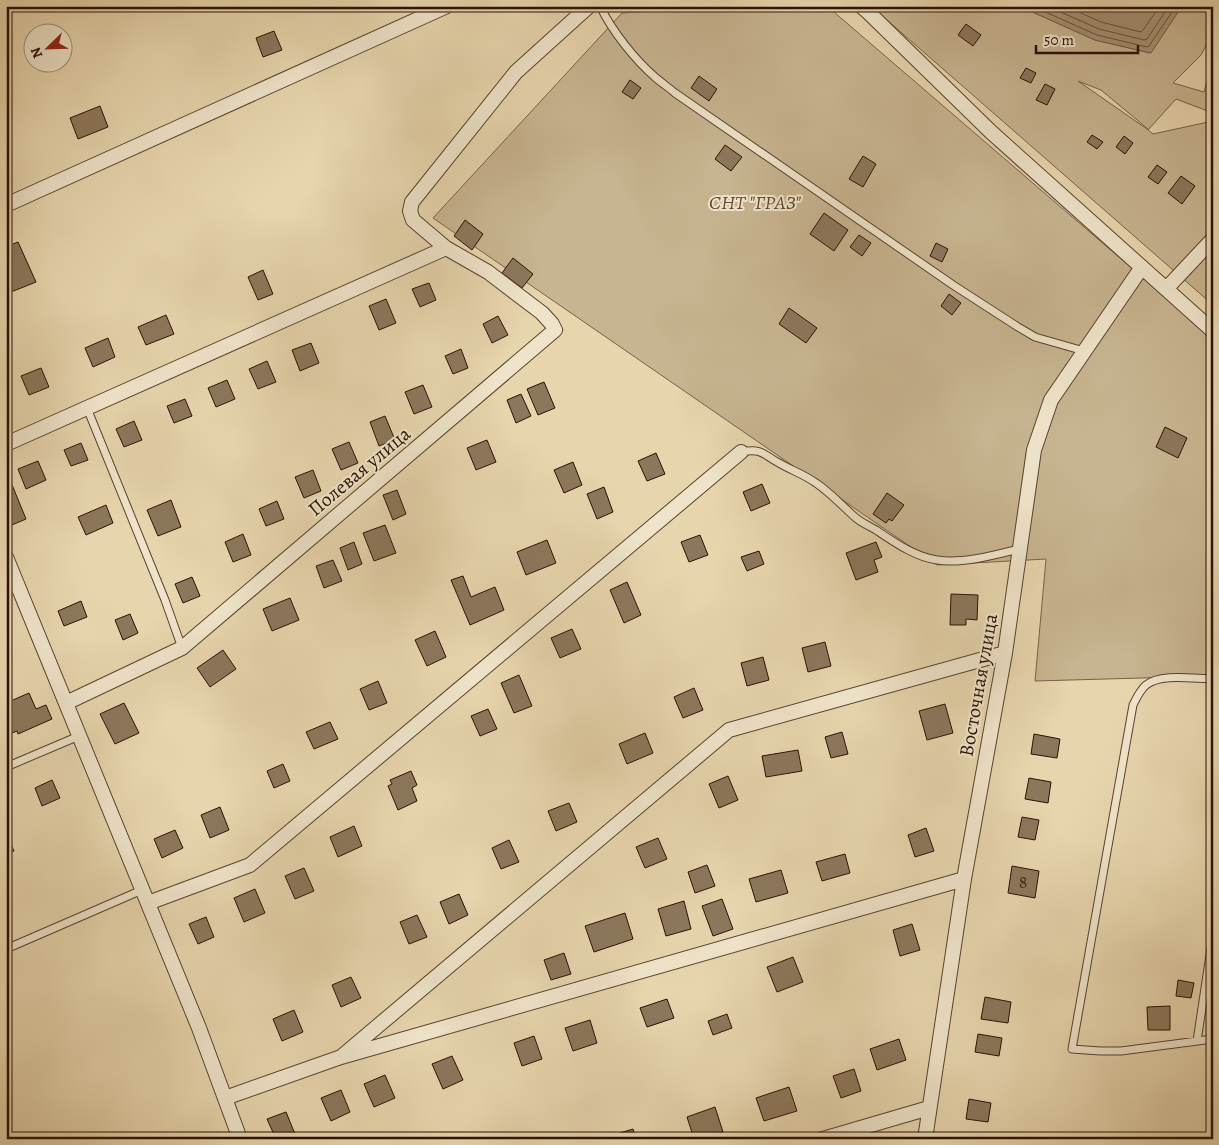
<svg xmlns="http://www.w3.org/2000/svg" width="1219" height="1145" viewBox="0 0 1219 1145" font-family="Alegreya,serif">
  <rect width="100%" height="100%" fill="#e7d5ad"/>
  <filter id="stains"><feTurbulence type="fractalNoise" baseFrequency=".004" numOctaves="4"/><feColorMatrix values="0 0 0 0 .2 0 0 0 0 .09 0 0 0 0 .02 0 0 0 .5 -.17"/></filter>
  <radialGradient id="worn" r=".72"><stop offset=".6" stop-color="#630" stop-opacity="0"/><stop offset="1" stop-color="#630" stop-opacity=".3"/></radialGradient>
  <path fill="#c7b490" stroke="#78624a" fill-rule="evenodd" d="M724 6H827L1213 338V676L1035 681 1046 559 937 565 433 218 622 13Z
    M871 6H1019L1095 40 1150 53 1182 6H1213V33L1201 55 1173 83 1204 92 1211 68H1213V113L1176 99 1148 130 1153 134 1213 121V305ZM1078 81 1101 90 1148 129H1147Z"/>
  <path fill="#a79274" stroke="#755e47" d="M1019 6H1182L1151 53 1095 40Z"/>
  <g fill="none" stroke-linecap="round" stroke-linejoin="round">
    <path stroke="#68523c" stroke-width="1" d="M1032 6 1097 35 1147 47 1149 46 1176 6
      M1047 6 1099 29 1144 40 1147 39 1169 6
      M1065 6 1101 22 1141 32 1143 30 1160 6"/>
  </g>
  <path fill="#8c775c" stroke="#2a1104" d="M966 24 981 35 973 46 958 35Z
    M274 31 282 50 263 57 256 38Z
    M1026 68 1036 73 1031 83 1020 78Z
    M699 76 717 89 709 101 691 88Z
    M630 80 641 88 633 99 622 92Z
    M1045 84 1055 89 1047 105 1036 100Z
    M100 106 108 127 78 139 70 118Z
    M1092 135 1103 142 1097 149 1087 142Z
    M1124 136 1133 143 1125 154 1116 147Z
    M725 145 742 157 731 171 715 159Z
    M863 156 876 164 863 187 849 179Z
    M1157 165 1167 172 1158 184 1148 177Z
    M1181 176 1195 186 1182 204 1168 193Z
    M824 213 848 230 834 251 810 234Z
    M465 220 483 234 472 250 454 236Z
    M859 235 871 243 862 256 850 247Z
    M18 242 36 282 11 292 6 282V247Z
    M936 243 948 249 942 262 930 256Z
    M513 258 533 274 522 288 502 273Z
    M263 270 273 294 258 300 248 277Z
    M429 283 436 300 420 307 412 289Z
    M949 294 961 303 952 315 941 306Z
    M386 299 396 323 379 330 369 306Z
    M789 308 817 328 806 343 779 324Z
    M166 315 174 334 146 345 138 327Z
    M498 316 508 335 492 343 483 324Z
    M108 338 115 357 93 367 85 348Z
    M311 343 319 363 300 371 292 350Z
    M461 349 468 368 453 374 445 356Z
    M267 361 276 382 258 389 249 369Z
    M41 368 49 387 29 395 21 376Z
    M227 380 235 399 216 407 208 388Z
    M544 382 555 408 538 415 527 389Z
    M423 385 432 407 414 414 405 392Z
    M521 394 531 416 516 423 507 400Z
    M185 399 192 416 174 423 167 406Z
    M385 416 395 440 379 446 370 422Z
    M134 421 142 440 124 447 116 429Z
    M1165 427 1187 438 1178 458 1156 447Z
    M487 440 496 462 476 470 467 448Z
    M349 442 358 463 341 470 332 449Z
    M81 443 88 460 71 466 64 450Z
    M656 453 665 474 647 481 638 461Z
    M38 461 46 480 26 489 18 469Z
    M573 462 582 485 564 493 554 470Z
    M313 470 321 491 304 498 295 477Z
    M8 475 26 519 7 527 6 476Z
    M762 484 770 503 751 511 743 492Z
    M604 487 613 512 597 519 587 494Z
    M397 490 406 514 393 520 383 495Z
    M887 493 904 505 892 521 889 519 886 523 873 514Z
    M171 500 181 527 158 536 147 510Z
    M277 501 284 519 266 526 259 509Z
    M106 505 113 523 86 535 78 517Z
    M385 525 396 553 374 561 363 533Z
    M243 534 251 555 233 562 225 542Z
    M700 535 708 555 689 562 681 542Z
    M547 540 556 563 526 575 517 552Z
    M354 542 362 564 348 570 340 548Z
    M876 542 882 557 874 560 878 572 856 580 846 553Z
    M759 551 764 564 747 571 741 557Z
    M333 560 342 581 324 588 316 566Z
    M463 576 471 597 495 587 504 610 470 625 451 580Z
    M192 577 200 596 183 603 175 584Z
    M627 582 641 615 624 623 610 590Z
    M951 594 978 595 977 620 966 619V625H950Z
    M290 598 299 620 272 631 263 609Z
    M81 601 87 617 64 626 58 611Z
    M130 614 138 633 123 640 115 620Z
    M572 629 581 649 560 658 551 638Z
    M435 631 446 657 427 666 415 640Z
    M825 642 831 666 808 672 802 648Z
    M223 650 236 669 210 687 197 668Z
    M763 657 769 680 747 686 741 663Z
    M519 675 532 706 514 713 501 683Z
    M378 681 387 703 369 710 360 689Z
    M694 688 703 710 683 718 674 697Z
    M29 693 36 709 46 705 52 719 18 734 17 731 10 734 6 726V712L8 711 6 703Z
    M124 703 139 733 115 744 100 714Z
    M945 704 953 733 927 740 919 711Z
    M488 709 497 729 480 736 471 716Z
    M330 722 338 739 314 749 306 732Z
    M842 732 848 754 831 758 825 737Z
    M645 733 653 753 627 764 619 744Z
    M1034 734 1060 739 1057 758 1031 754Z
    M798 750 802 771 766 777 762 756Z
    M283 764 290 781 274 788 267 771Z
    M411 771 417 785 412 788 417 801 398 810 388 786 392 784 390 780Z
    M728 776 738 800 719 808 709 784Z
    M1029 778 1051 782 1048 803 1025 799Z
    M52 780 60 798 42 806 35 788Z
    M569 803 577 822 556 831 548 811Z
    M220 807 229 830 210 838 201 815Z
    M1022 817 1039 820 1035 840 1018 837Z
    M354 826 362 846 338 857 330 837Z
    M926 828 934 851 915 857 908 835Z
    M175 830 183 848 162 858 154 839Z
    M6 834 14 851 6 854Z
    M658 838 667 859 645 868 636 847Z
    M509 840 519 862 501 869 492 848Z
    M845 854 850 873 822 881 816 862Z
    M707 865 715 886 695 893 688 872Z
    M1012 866 1039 871 1035 898 1008 893Z
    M304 868 314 891 295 899 285 876Z
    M781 870 788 893 756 902 749 879Z
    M255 889 265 913 244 922 234 898Z
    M459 894 468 915 449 924 440 902Z
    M722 899 733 929 713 936 702 906Z
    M684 901 691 929 666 936 658 909Z
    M625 913 633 939 594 952 585 926Z
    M417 915 427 937 409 944 400 922Z
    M206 917 214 937 198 944 189 924Z
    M912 924 920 950 900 956 893 930Z
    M564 953 571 974 551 980 544 960Z
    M793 957 803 982 777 992 767 967Z
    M351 977 361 998 341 1007 332 985Z
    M1178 980 1194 983 1191 998 1176 996Z
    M985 997 1011 1002 1008 1023 981 1019Z
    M667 999 674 1018 647 1027 640 1008Z
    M1170 1006V1030H1148L1147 1007Z
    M294 1010 303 1032 282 1041 273 1019Z
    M727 1014 732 1028 713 1035 708 1021Z
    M590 1020 597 1043 573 1051 565 1028Z
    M978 1034 1002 1038 999 1056 975 1052Z
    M534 1036 542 1059 522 1066 514 1043Z
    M899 1039 906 1060 877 1070 870 1049Z
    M452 1056 463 1080 443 1089 432 1064Z
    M854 1069 861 1091 841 1098 833 1076Z
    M385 1075 395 1098 374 1107 364 1084Z
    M789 1087 797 1111 764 1121 756 1098Z
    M341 1090 350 1112 331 1121 321 1098Z
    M969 1099 991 1103 988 1122 966 1119Z
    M715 1107 723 1132 702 1139H694L687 1117Z
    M286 1112 295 1134 285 1139H276L267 1119Z
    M633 1129 636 1139H603V1138Z"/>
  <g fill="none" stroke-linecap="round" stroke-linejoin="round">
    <g stroke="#59422e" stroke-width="9">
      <path id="lane" d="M600 6C612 31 635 60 656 78 662 83 669 88 675 93L953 285 1018 327 1035 337 1084 351
        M87 408 165 600 182 648
        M741 452C763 448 762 454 779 463 791 470 805 475 816 483 831 493 843 507 856 518 862 523 869 526 876 530 894 542 915 557 937 560 962 564 995 555 1019 549
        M1213 679C1194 679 1161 673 1146 685 1140 690 1136 699 1133 705L1072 1049 1100 1051H1121L1213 1039
        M6 767 79 736
        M6 949 142 890
        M1197 1041 1213 935"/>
    </g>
    <g stroke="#59422e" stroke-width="16">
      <path id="street" d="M861 6 868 12 991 132 1213 331
        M6 205 447 6
        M1166 289 1213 239
        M6 444 446 248
        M6 557 199 1028 240 1139
        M66 703 182 648 555 330 552 324 542 313 488 272 446 248 413 220 410 211 412 202 516 72 589 6
        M148 903 250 865 741 452
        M341 1057 729 730 1005 653
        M225 1098 341 1057 964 879
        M823 1139 929 1108
        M925 1139 964 879 1005 653 1034 450 1051 400 1142 267"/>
    </g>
    <use href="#lane" stroke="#efe4ca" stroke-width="7"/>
    <use href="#street" stroke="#efe4ca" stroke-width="14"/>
  </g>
  <g text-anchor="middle" stroke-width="4" stroke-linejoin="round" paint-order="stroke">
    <g font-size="18" fill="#422a1a">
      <text x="1023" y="888">8</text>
    </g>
    <g font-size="20" font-style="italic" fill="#614a35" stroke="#efe4ca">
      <text x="755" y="209">СНТ "ГРАЗ"</text>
    </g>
    <g font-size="20" fill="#2a1104" stroke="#efe4ca">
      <text transform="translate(359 471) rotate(-40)" y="7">Полевая улица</text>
      <text transform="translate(978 685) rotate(-80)" y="7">Восточная улица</text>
    </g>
  </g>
  <rect width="1219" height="1145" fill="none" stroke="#e7d5ad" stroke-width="25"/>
  <rect x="8" y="8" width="1204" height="1130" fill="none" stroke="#2a1104" stroke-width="2.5"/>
  <rect x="12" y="12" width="1194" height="1120" fill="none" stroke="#2a1104"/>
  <g transform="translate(48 48) rotate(247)"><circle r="24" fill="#efe4ca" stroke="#a0907b"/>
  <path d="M0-4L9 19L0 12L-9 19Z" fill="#8f2418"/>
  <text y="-8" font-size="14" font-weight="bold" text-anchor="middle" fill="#2a1104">N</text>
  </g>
  <path d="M1036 45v8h102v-8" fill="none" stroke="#2a1104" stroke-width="2.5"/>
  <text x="1044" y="45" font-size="15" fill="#2a1104" stroke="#efe4ca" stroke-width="4" paint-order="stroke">50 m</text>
  <rect width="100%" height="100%" filter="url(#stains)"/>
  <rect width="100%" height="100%" fill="url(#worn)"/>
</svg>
